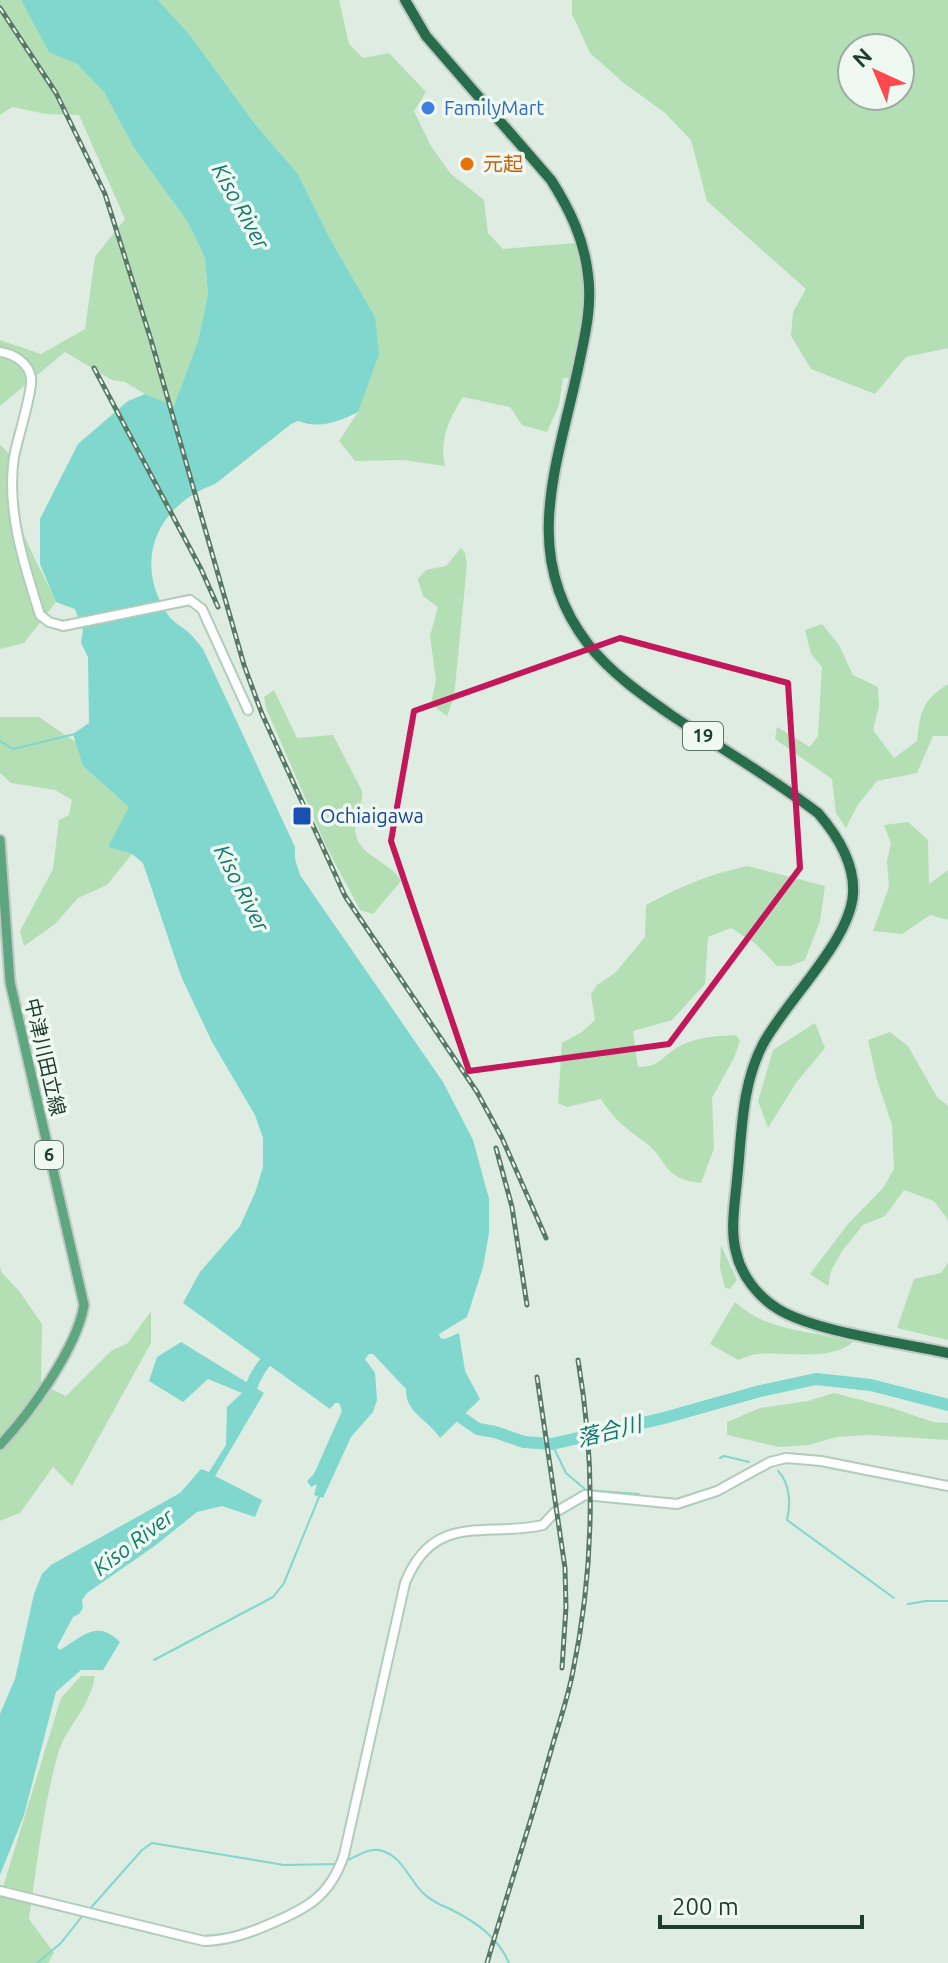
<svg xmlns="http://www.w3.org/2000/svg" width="948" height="1963" viewBox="0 0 948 1963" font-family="Ubuntu,'Noto Sans JP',sans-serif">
  <rect width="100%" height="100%" fill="#deece2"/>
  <path fill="#b4dfb4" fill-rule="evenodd" d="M0 0H21L49 51 77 64 104 92 134 148 187 221 205 258 208 294 198 341 174 407 145 394 125 382 112 380 65 352 0 406V340L41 354 85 329 95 257 125 219 79 115 46 114 12 107 0 115Z
    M158 0H339L349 44 363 58 389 53 426 92 414 111 431 146 450 173 484 200 488 233 503 249 575 243 584 287 580 335 573 378H563L559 405 547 432 522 425 510 407 463 397C449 419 439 439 445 466L404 460 355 461 339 441 358 412 375 317 328 235 298 174 255 124 189 34Z
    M572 0H948V348L906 357 875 394 811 369 791 336 793 312 806 289 707 201 691 140 664 112 625 84 590 53 572 14ZM852 48H900V96H852Z
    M0 445C26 467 12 480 17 508 21 539 44 573 56 602L24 643 0 649Z
    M461 548 465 553 467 565 454 697 447 716 431 704 436 680 430 636 438 607 423 596 418 579 426 570 446 566Z
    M822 624 839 645 853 675 878 687 879 706 873 730 894 758 917 741C920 713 922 700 948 684V736H933L917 773 877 781 857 806 846 828 836 813 832 779 775 739 777 727 810 747 818 736 822 667 811 654 805 630Z
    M274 690 297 738 333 735 362 791C364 806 352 818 356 835 360 856 391 862 401 881L373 914 360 910 326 846 266 708 264 697Z
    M0 717H39L77 743 83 766 130 807 108 847 132 854 107 885 78 898 55 924 24 946 20 931 53 869 59 820 69 815 72 800 55 790 11 783 0 773Z
    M908 822 928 840 929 884 948 870V920L930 915 902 934 873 931 889 887 887 861 891 843 884 825Z
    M747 866 825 886 820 921 805 960 790 966H777L756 944 731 928 708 937 705 984 672 1020 633 1031 638 1067C660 1067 661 1057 678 1047 696 1037 716 1036 736 1035L740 1041 734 1058 712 1098 714 1149 701 1183C662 1179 669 1161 646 1143 626 1128 615 1121 601 1099L567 1107 558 1103 562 1043 582 1032 595 1020 591 994 597 985 615 973 645 937 646 905C679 887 710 874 747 866Z
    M815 1023 825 1048 796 1083 768 1128 758 1101 773 1050Z
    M890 1032 908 1046 937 1097 948 1106V1220L934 1201 904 1190 885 1216 863 1225 842 1251 831 1271 828 1286 810 1274 848 1224 883 1188 894 1169 892 1125 877 1080 868 1040Z
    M721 1245 737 1280 730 1289 725 1288 720 1268Z
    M948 1263V1340L897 1328 914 1279 941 1273Z
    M0 1267 2 1273 19 1291 42 1324 41 1384 66 1396 111 1351 128 1343 151 1311V1343L72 1486 53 1467 20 1513 0 1521Z
    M735 1302C768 1333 812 1330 853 1342 830 1362 785 1351 757 1354 751 1355 744 1358 738 1360L710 1344Z
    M834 1393 892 1408 933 1422 948 1423V1440L870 1435 836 1437 809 1445 779 1447 727 1435V1422L760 1408 808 1401Z
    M81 1676H95C89 1710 66 1726 58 1754 43 1807 37 1864 29 1919L54 1953 48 1963H0V1897L61 1698Z"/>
  <path fill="#7fd7cd" d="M21 0H158L189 34 255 124 298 174 328 235 375 317 379 354 358 412C338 422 320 429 298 421L291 424 215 484C157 505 132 561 168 615 173 622 180 625 187 631 193 636 198 643 203 649L295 847V859L300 875 443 1082 473 1140 489 1199V1233L483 1267 467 1317 439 1334 440 1338 445 1339 459 1333 465 1371 480 1399 440 1438C428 1419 405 1413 406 1389L373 1354H369L365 1359 375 1373 377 1400 373 1412 351 1437 323 1498 314 1495 317 1484 311 1487 307 1481 314 1474 342 1411 339 1403H335L330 1409 183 1303 200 1272 240 1226 255 1193 263 1167V1138L255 1115 212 1042 181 976 143 863 132 854 108 847 129 807 83 766 73 734 89 723 88 657 81 643 83 631 75 609 56 602 40 564V519L78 444 128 401 145 394 174 406 198 341 208 294 205 258 187 221 134 148 104 92 77 64 49 52Z
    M181 1342 264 1393 215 1476 262 1500 255 1517 222 1506 197 1512 156 1545 87 1593 82 1600 83 1608 79 1614 73 1617 57 1647 60 1650C83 1636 97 1619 120 1642L103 1670H81L56 1692 24 1815 0 1875V1714L15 1679 34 1594 42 1574 51 1565 180 1493 201 1469 209 1472 226 1445 227 1407 242 1393 208 1379 183 1402 149 1381 157 1357Z"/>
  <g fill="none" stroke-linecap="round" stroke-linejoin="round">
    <path stroke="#7fd7cd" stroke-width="2" d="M0 741 13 749 75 734
      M552 1444 566 1473 586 1490 639 1494
      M720 1458 724 1456 749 1462
      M778 1471C790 1483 791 1504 787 1520L894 1598
      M908 1604 926 1601H948
      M154 1660 273 1597 284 1583 319 1497
      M343 1862C355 1858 367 1848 379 1850 402 1855 408 1878 423 1893 431 1901 440 1905 450 1909 476 1922 498 1937 509 1963
      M88 1911 142 1850 152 1843 284 1865 338 1864
      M37 1963 61 1943 83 1915"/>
    <path stroke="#7fd7cd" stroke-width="12" d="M248 1401C251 1380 260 1368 274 1351
      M453 1407 462 1418 478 1429 495 1432 524 1442 552 1444 664 1418 760 1391 816 1379 871 1385 948 1405"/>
    <g stroke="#b0ccba" stroke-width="12">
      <path id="secondary" d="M0 352C14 354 29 363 31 378 33 391 17 440 14 457 6 510 24 565 40 615L49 622 63 626 190 600 202 609 248 710
        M0 1891 204 1941C228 1940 247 1934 270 1924 308 1908 330 1896 344 1855L405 1583C434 1511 485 1538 543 1525L554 1513 585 1495 677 1504 717 1491 770 1462 786 1458 821 1461 948 1486"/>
    </g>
    <g stroke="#c0c9c4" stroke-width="13">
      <path id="primary" d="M0 840 10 982 84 1305C77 1348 30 1413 0 1445"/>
    </g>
    <g stroke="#c0c9c4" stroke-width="14">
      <path id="highway" d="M405 0 426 36 551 180C570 210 584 239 588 275 592 303 586 331 580 359 560 460 517 552 588 644 611 673 641 694 671 715 720 748 771 777 818 813 837 835 855 864 853 894 850 941 786 1001 763 1044 741 1086 742 1134 737 1180 735 1203 730 1229 736 1252 741 1275 758 1297 778 1309 815 1332 903 1343 948 1353"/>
    </g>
    <use href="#secondary" stroke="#fff" stroke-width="8"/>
    <use href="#primary" stroke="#5ea680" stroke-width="9"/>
    <use href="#highway" stroke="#276c4b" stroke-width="10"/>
    <g stroke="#587967" stroke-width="5">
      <path id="rail" d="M0 8 56 93 105 194 151 340 244 665 262 714 345 896 477 1092 502 1138 546 1238
        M94 368 201 569 218 607
        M496 1148 512 1207 527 1305
        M537 1377 565 1568 566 1607 562 1668
        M487 1963C508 1891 532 1819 552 1747 559 1723 567 1700 572 1676 594 1572 596 1465 578 1360"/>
    </g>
    <use href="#rail" stroke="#eff8f1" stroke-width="2" stroke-dasharray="6" stroke-linecap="butt"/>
  </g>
  <path fill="none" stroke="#c2185b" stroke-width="6" stroke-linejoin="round" d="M620 638 788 683 800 868 669 1044 469 1071 391 841 414 711Z"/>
  <circle fill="#3f7fe0" stroke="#eff8f1" stroke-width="3" cx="428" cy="108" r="8"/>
  <circle fill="#e8710a" stroke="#eff8f1" stroke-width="3" cx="467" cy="164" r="8"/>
  <rect fill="#1a4fb4" stroke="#eff8f1" stroke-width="3" x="292" y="806" width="20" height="20" rx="4"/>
  <g text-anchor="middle" stroke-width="7" stroke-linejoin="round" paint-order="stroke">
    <g fill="#eff8f1" stroke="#5d7567" stroke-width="2">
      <rect x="683" y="722" width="40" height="28" rx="6"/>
      <rect x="35" y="1141" width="28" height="28" rx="6"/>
    </g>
    <g font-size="18" font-weight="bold" fill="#1e3d2c">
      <text x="703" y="742">19</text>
      <text x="49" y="1161">6</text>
    </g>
    <g font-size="20" fill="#366cbe" stroke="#eff8f1" text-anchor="start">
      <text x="444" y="115">FamilyMart</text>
    </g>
    <g font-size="20" fill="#c56008" stroke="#eff8f1" text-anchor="start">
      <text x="483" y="171">元起</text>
    </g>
    <g font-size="20" fill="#164399" stroke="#eff8f1" text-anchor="start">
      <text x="320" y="823">Ochiaigawa</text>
    </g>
    <g font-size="20" fill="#1e3d2c" stroke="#eff8f1">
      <text transform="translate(45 1057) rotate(77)" y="7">中津川田立線</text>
    </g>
    <g font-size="22" font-style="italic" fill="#127a6e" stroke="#eff8f1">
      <text transform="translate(241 206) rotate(61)" y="8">Kiso River</text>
      <text transform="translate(242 888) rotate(63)" y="8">Kiso River</text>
      <text transform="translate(609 1431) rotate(-14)" y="8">落合川</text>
      <text transform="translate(133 1542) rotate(-37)" y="8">Kiso River</text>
    </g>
  </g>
  <g transform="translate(876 72) rotate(316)"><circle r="38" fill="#eff8f1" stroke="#9bada2" stroke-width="2"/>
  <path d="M0-6L14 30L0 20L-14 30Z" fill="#ff494e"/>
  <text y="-12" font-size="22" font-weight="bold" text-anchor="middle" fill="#1e3d2c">N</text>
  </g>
  <path d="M660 1915v12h202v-12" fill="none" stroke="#1e3d2c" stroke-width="4"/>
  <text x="672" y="1915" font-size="24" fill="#1e3d2c" stroke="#eff8f1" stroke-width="6" paint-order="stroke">200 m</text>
</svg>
